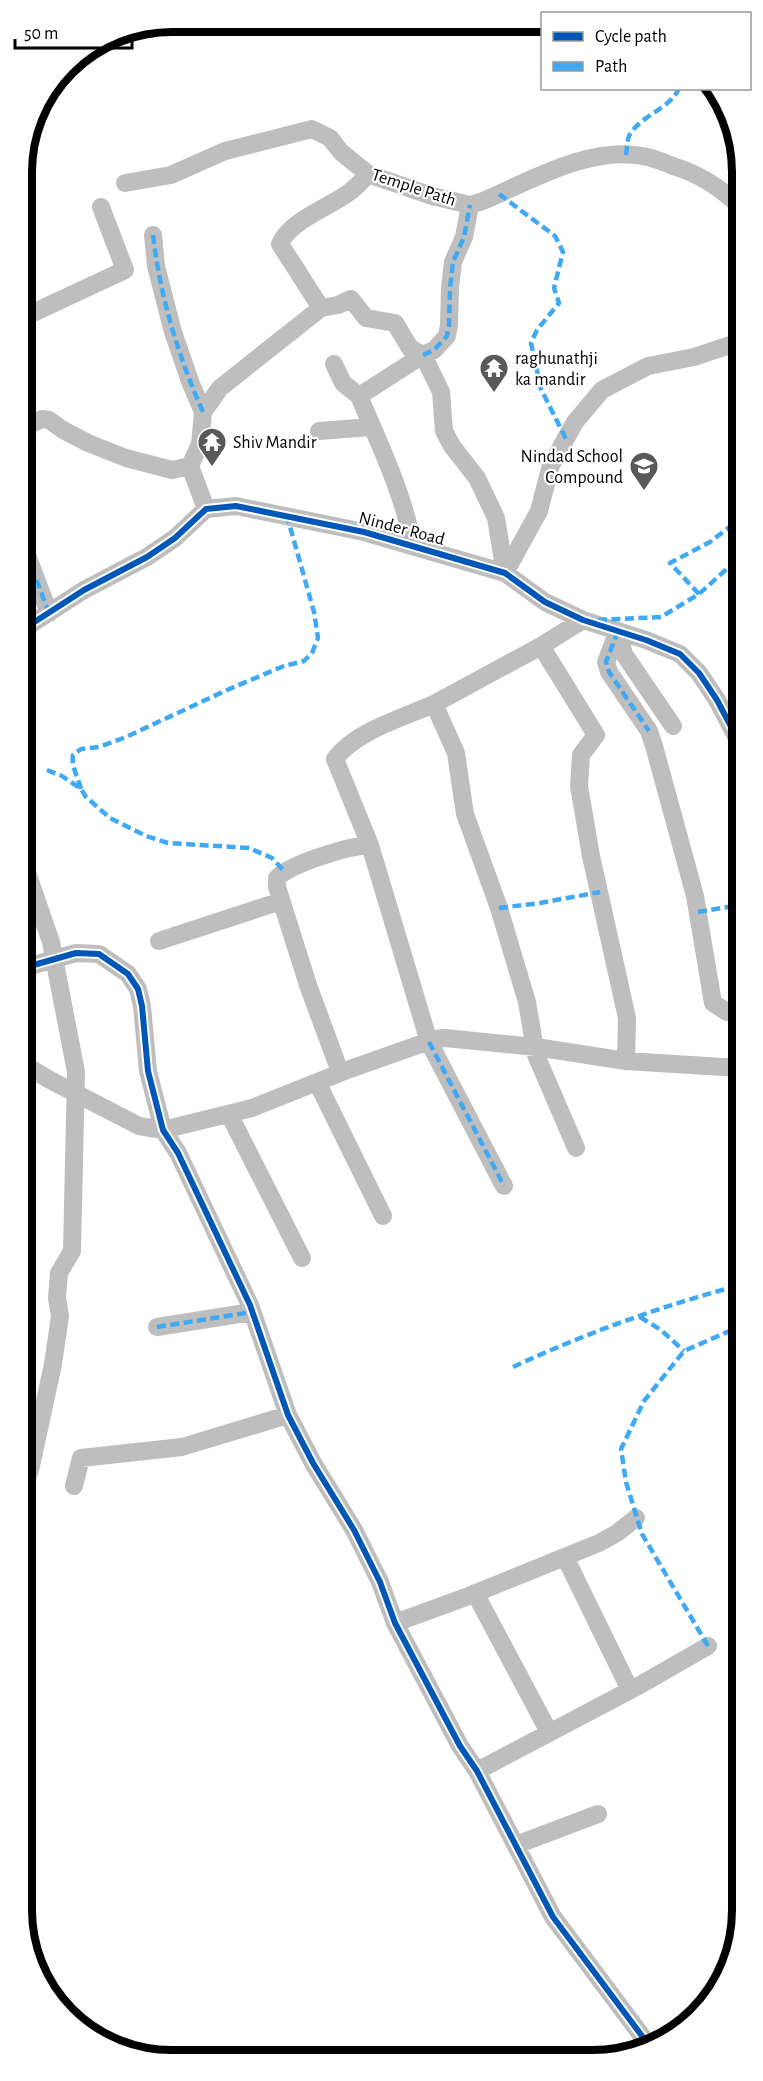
<svg xmlns="http://www.w3.org/2000/svg" width="763" height="2081" viewBox="0 0 763 2081" font-family="'Alegreya Sans',sans-serif">
  <rect width="100%" height="100%" fill="#fff"/>
  <g fill="none" stroke-linecap="round" stroke-linejoin="round">
    <path stroke="#bebebe" stroke-width="18" d="M125 183 171 175 225 151 312 129 330 138 341 152 368 174 432 196 470 205 483 201C530 181 589 146 642 156 652 157 663 162 673 166 699 174 720 187 739 206
      M153 235 156 266 173 332 191 384 203 412 200 444 190 466 206 509
      M321 308 338 305 351 299 366 318 395 323 410 348 423 355 441 392 444 431 452 446 477 478 496 518 505 573
      M22 318 125 270 101 207
      M334 364 343 383 359 396
      M203 412 220 388 321 308 280 244C289 221 332 206 351 191 357 186 363 180 368 174
      M22 428 42 419 49 420 63 430 88 443 126 458 172 470 190 466
      M319 431 371 427
      M22 542 49 613
      M413 545C403 493 380 445 359 396L423 355 434 350 447 336 449 325 450 288 453 262 464 237 470 205
      M505 573 539 511 551 465 575 422 602 390 648 366 694 357 739 342
      M22 630 84 590 147 557 175 538 206 509 236 506 364 532 505 573 545 602 583 620 646 640 680 654 699 673 717 700 737 738 740 747
      M618 631 606 662 609 672 649 731 654 746 695 896 713 1003 727 1012H740
      M618 631 624 654 673 726
      M541 646 596 735 581 755 579 786 591 856 627 1018 626 1061
      M434 704C402 718 356 731 335 759L370 845 429 1042 504 1186
      M22 858 51 942 76 1072 72 1251 59 1273 57 1298 60 1316 53 1364 31 1466 23 1491
      M159 941 281 901
      M23 968 76 953 99 954 128 974 138 989 142 1006 148 1071 163 1130 178 1153 250 1305 288 1415 313 1463 354 1530 380 1582 395 1623 460 1746 477 1771 553 1917 648 2044V2047
      M23 1064 50 1080 139 1126 163 1130 252 1108 350 1069 435 1039 445 1038 536 1047 626 1061 740 1068
      M340 1072 308 985 277 887V878C292 863 349 846 370 845
      M317 1082 383 1216
      M229 1114 302 1258
      M576 1148 536 1055 527 1002 499 908 465 814 456 753 434 704 541 646 583 620
      M157 1327 252 1312
      M74 1486 81 1458 182 1447 288 1415
      M565 1557 630 1690
      M475 1593 549 1732
      M395 1623 466 1597 599 1543 617 1533 636 1518
      M477 1771 640 1685 708 1646
      M516 1845 598 1814"/>
    <path stroke="#3fa9f5" stroke-width="4.5" stroke-dasharray="9 4.5" stroke-linecap="butt" d="M626 155C627 149 627 141 629 136 640 115 671 109 679 88
      M499 194 555 236 563 252 554 288 559 303 537 330 531 343 541 389 566 439
      M153 235C160 296 178 356 203 412
      M423 355 434 350 447 336 449 325 450 288 453 262 464 237 470 205
      M22 542 49 613
      M699 594 670 563 710 542 740 519
      M598 620 661 617 699 594 740 557
      M618 631 606 662 609 672 649 731
      M47 770 62 776 81 789 86 797 110 818 146 836 168 843 249 848 272 858 284 871
      M81 789C78 777 71 766 73 755L81 749 99 747 126 737 227 690 284 666 304 661 312 653 318 638 314 612 287 516
      M499 908 540 903 600 892
      M698 912 740 905
      M429 1042 504 1186
      M640 1317 661 1330 684 1351
      M157 1327 252 1312
      M513 1367C586 1333 664 1305 741 1285
      M708 1646 642 1534 626 1482 621 1449 644 1401 684 1351 741 1326"/>
    <g stroke="#fff" stroke-width="10">
      <path id="cycleway" d="M22 630 84 590 147 557 175 538 206 509 236 506 364 532 505 573 545 602 583 620 646 640 680 654 699 673 717 700 737 738 740 747
        M23 968 76 953 99 954 128 974 138 989 142 1006 148 1071 163 1130 178 1153 250 1305 288 1415 313 1463 354 1530 380 1582 395 1623 460 1746 477 1771 553 1917 648 2044V2047"/>
    </g>
    <use href="#cycleway" stroke="#0057b8" stroke-width="6"/>
  </g>
  <defs>
    <g id="temple-pin" transform="scale(1.5)"><path d="M0 17L-7.5 6A9.5 9.5 0 1 1 7.5 6Z" fill="#595959" stroke="#fff"/><path d="M0-6L5-2H3V0L6.5 2.5H4V6H1.5V3h-3V6H-4V2.5H-6.5L-3 0V-2H-5Z" fill="#fff"/></g>
    <g id="school-pin" transform="scale(1.5)"><path d="M0 17L-7.5 6A9.5 9.5 0 1 1 7.5 6Z" fill="#595959" stroke="#fff"/><path d="M0-5L7-2L0 1L-7-2ZM-4 1L0 2.5L4 1V4Q0 6-4 4Z" fill="#fff"/></g>
  </defs>
  <g fill-rule="evenodd">
    <use href="#temple-pin" x="494" y="368"/>
    <use href="#temple-pin" x="212" y="442"/>
    <use href="#school-pin" x="644" y="466"/>
  </g>
  <g text-anchor="middle" stroke-width="4.5" stroke-linejoin="round" paint-order="stroke">
    <g font-size="18" fill="#000" stroke="#fff">
      <text transform="translate(414 187) rotate(18)" y="6">Temple Path</text>
      <text transform="translate(402 528) rotate(15)" y="6">Ninder Road</text>
    </g>
    <g font-size="18" fill="#000" stroke="#fff" text-anchor="start">
      <text x="515" y="364">raghunathji<tspan x="515" dy="21">ka mandir</tspan></text>
      <text x="233" y="448">Shiv Mandir</text>
      <text x="623" y="462" text-anchor="end">Nindad School<tspan x="623" dy="21">Compound</tspan></text>
    </g>
  </g>
  <path d="M0 0H763V2081H0ZM172 32H592A140 140 0 0 1 732 172V1910A140 140 0 0 1 592 2050H172A140 140 0 0 1 32 1910V172A140 140 0 0 1 172 32Z" fill="#fff" fill-rule="evenodd"/>
  <path fill="none" stroke="#000" stroke-width="8" d="M172 32H592A140 140 0 0 1 732 172V1910A140 140 0 0 1 592 2050H172A140 140 0 0 1 32 1910V172A140 140 0 0 1 172 32Z"/>
  <rect x="541" y="12" width="210" height="78" fill="#ffffff" stroke="#999999" stroke-width="1.5"/>
  <rect x="553" y="32" width="30" height="9" fill="#0057b8" stroke="#999999" stroke-width="1.5"/>
  <text x="595" y="42" font-size="18" fill="#000000">Cycle path</text>
  <rect x="553" y="62" width="30" height="9" fill="#3fa9f5" stroke="#999999" stroke-width="1.5"/>
  <text x="595" y="72" font-size="18" fill="#000000">Path</text>
  <path d="M15 39v9h117v-9" fill="none" stroke="#000000" stroke-width="3"/>
  <text x="24" y="39" font-size="18" fill="#000000" stroke="#ffffff" stroke-width="4.5" paint-order="stroke">50 m</text>
</svg>
